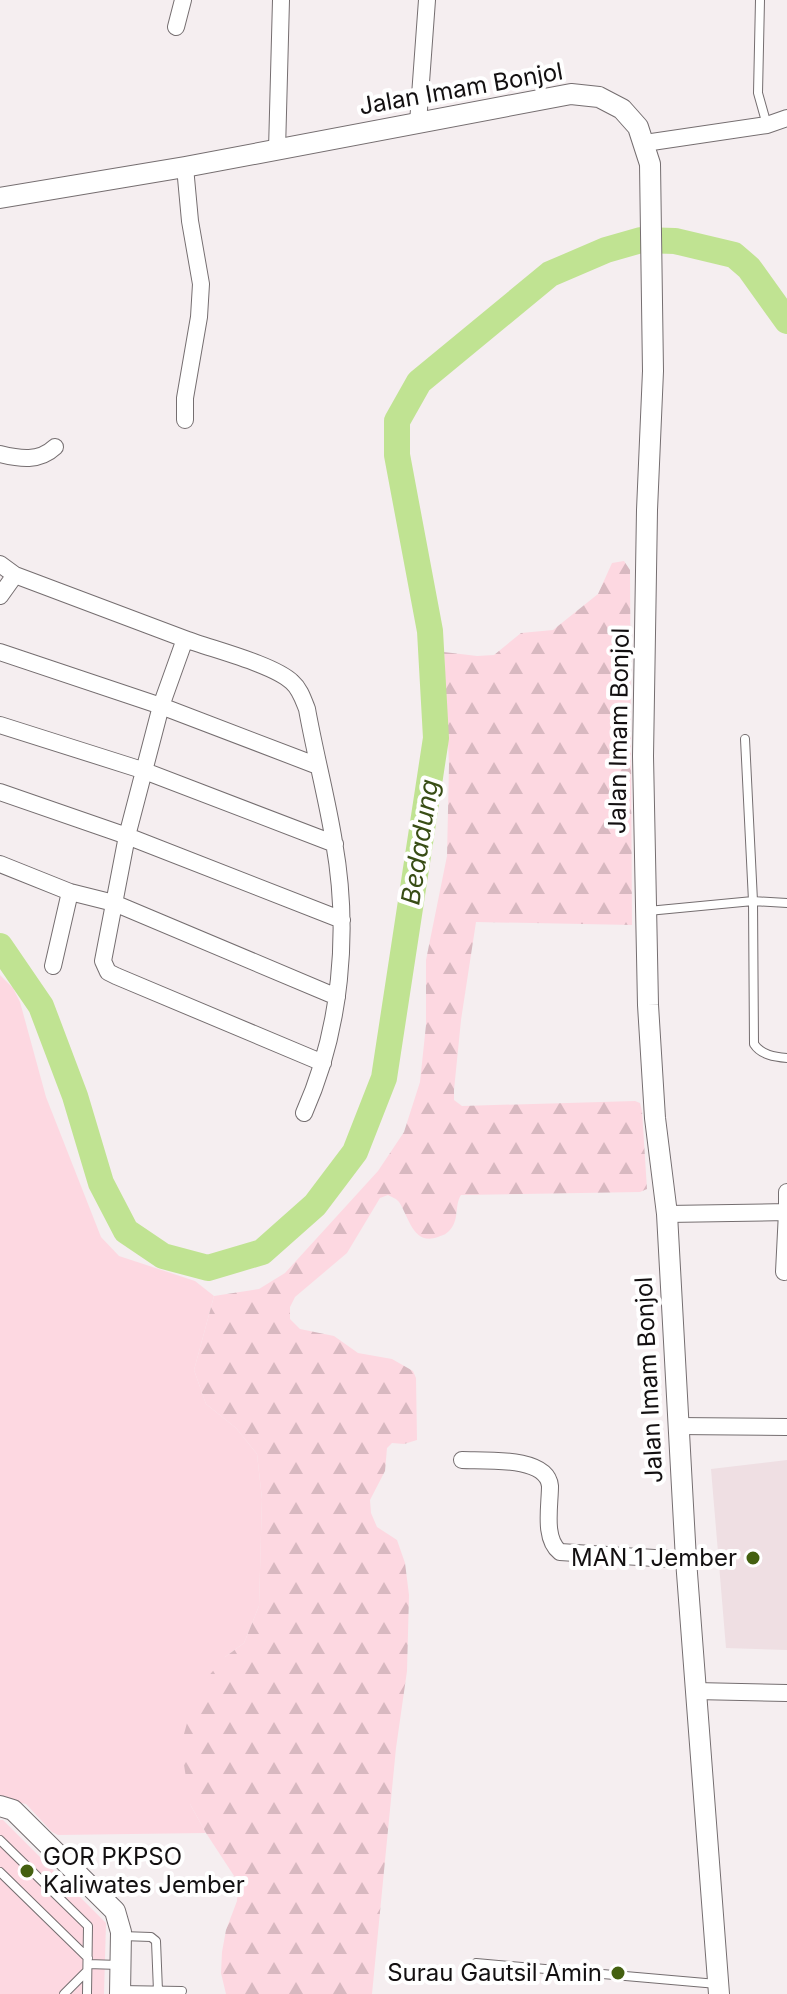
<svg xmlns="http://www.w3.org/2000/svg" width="787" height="1994" viewBox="0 0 787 1994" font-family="Inter,sans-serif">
  <defs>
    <pattern id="forest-firs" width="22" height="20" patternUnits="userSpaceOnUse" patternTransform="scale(2)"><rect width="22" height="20" fill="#fdd8e1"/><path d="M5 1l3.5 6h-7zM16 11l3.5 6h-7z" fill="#d8b8c0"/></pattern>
  </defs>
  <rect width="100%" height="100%" fill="#f5eef0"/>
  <path fill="#efdfe3" d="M787 1460V1650L726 1648 711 1469Z"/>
  <path fill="#fdd8e1" d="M0 975 13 988 20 1002 46 1097 101 1237 119 1256 195 1281 214 1296 194 1370 206 1404 236 1428 257 1454 262 1499 259 1606 244 1643 225 1657 190 1804 206 1833 58 1835 52 1832 26 1804 0 1799Z
    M0 1820H3L106 1923 104 1994H0Z"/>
  <path fill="url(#forest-firs)" d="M624 561 630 570 632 925 476 922 461 1020 454 1090V1100L462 1106 635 1101 640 1103 642 1111 647 1189 640 1192 461 1195C454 1206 460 1220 449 1231 445 1235 443 1235 438 1237 413 1246 409 1217 399 1202 396 1198 393 1198 388 1195L380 1198 347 1253 295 1297 290 1307V1319L300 1329 334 1336 358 1353 392 1359 413 1371 416 1378 417 1440 404 1444 392 1443 387 1448 385 1471 370 1500 371 1513 377 1527 397 1540 405 1563 409 1595 407 1671 396 1748 372 1994H226L221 1973 222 1952 226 1930 237 1901 238 1882 206 1833 190 1804 181 1745 190 1712 206 1679 225 1657 244 1643 259 1606 262 1499 257 1454 236 1428 206 1404 194 1370 214 1296 259 1289 285 1273 378 1171 404 1132 420 1082 426 1025V960L447 856 449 765 444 652 477 656 494 655 521 633 553 630 598 594 612 563Z"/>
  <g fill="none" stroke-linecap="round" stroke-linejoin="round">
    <path stroke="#c0e392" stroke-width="26" d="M0 946 41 1006 75 1096 101 1183 126 1231 163 1256 208 1268 262 1252 315 1205 355 1152 384 1078 436 738 430 631 397 455V421L419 382 550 274 606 250 641 240 675 241 734 255 749 268 787 321"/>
    <g stroke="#756e70" stroke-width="10">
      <path id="service" d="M760 0 758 93 767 125
        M745 739 753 901 754 1044C761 1055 775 1057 787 1058
        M648 911 753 901 787 903
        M0 1840 88 1926 87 1994
        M0 1872 88 1958
        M122 1936 151 1937 156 1941 158 1991
        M476 1963 717 1984
        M88 1964 119 1965
        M120 1990 182 1991
        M64 1994 87 1971"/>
    </g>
    <g stroke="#756e70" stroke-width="18">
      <path id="minor" d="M176 27 183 0
        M418 123 427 0
        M645 143 767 125 787 118
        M277 150 281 0
        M185 420V398L199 317 201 284 190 221 185 167
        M0 454C20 459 39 462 55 447
        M0 564 15 575 185 639 161 706 127 836 0 792
        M0 596 15 575
        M185 639C211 649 273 664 292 682 300 689 303 699 307 709 315 754 327 798 334 842 350 932 341 1030 304 1113
        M0 652 161 706 318 766
        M0 725 142 770 335 844
        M0 864 70 892 114 903 337 997
        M53 966 70 892
        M323 1063 116 976 108 972 103 961 127 836 342 920
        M667 1214 787 1212V1192
        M784 1272 787 1212
        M677 1426 787 1427
        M462 1460C485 1461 547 1456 550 1486 550 1506 543 1539 560 1552L686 1560
        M695 1691 787 1693"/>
    </g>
    <g stroke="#756e70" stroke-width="22">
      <path id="tertiary" d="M0 198 185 167 571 94 599 97 622 109 638 127 650 164 653 371 647 510 643 756 648 1005 655 1118 667 1214 686 1560 719 1994
        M0 1806 13 1810 115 1911 121 1932 120 1994"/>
    </g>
    <use href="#service" stroke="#fff" stroke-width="8"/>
    <use href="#minor" stroke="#fff" stroke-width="16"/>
    <use href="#tertiary" stroke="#fff" stroke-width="20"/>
  </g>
  <g fill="#446010" stroke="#fff" stroke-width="3">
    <circle cx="753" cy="1558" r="8"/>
    <circle cx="27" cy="1871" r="8"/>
    <circle cx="618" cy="1973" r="8"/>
  </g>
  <g text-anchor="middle" stroke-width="8" stroke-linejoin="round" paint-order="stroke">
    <g font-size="24" fill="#131011" stroke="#fff">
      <text transform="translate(461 89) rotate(-10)" y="8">Jalan Imam Bonjol</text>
      <text transform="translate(619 731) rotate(-89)" y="8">Jalan Imam Bonjol</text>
      <text transform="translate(649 1380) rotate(-93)" y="8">Jalan Imam Bonjol</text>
    </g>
    <g font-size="24" fill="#131011" stroke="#fff" text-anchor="end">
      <text x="737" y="1566">MAN 1 Jember</text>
      <text x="43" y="1865" text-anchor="start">GOR PKPSO<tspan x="43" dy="28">Kaliwates Jember</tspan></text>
      <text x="602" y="1981">Surau Gautsil Amin</text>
    </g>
    <g font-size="26" font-style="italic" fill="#384d15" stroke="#fff">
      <text transform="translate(420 842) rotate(-81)" y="9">Bedadung</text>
    </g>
  </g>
</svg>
